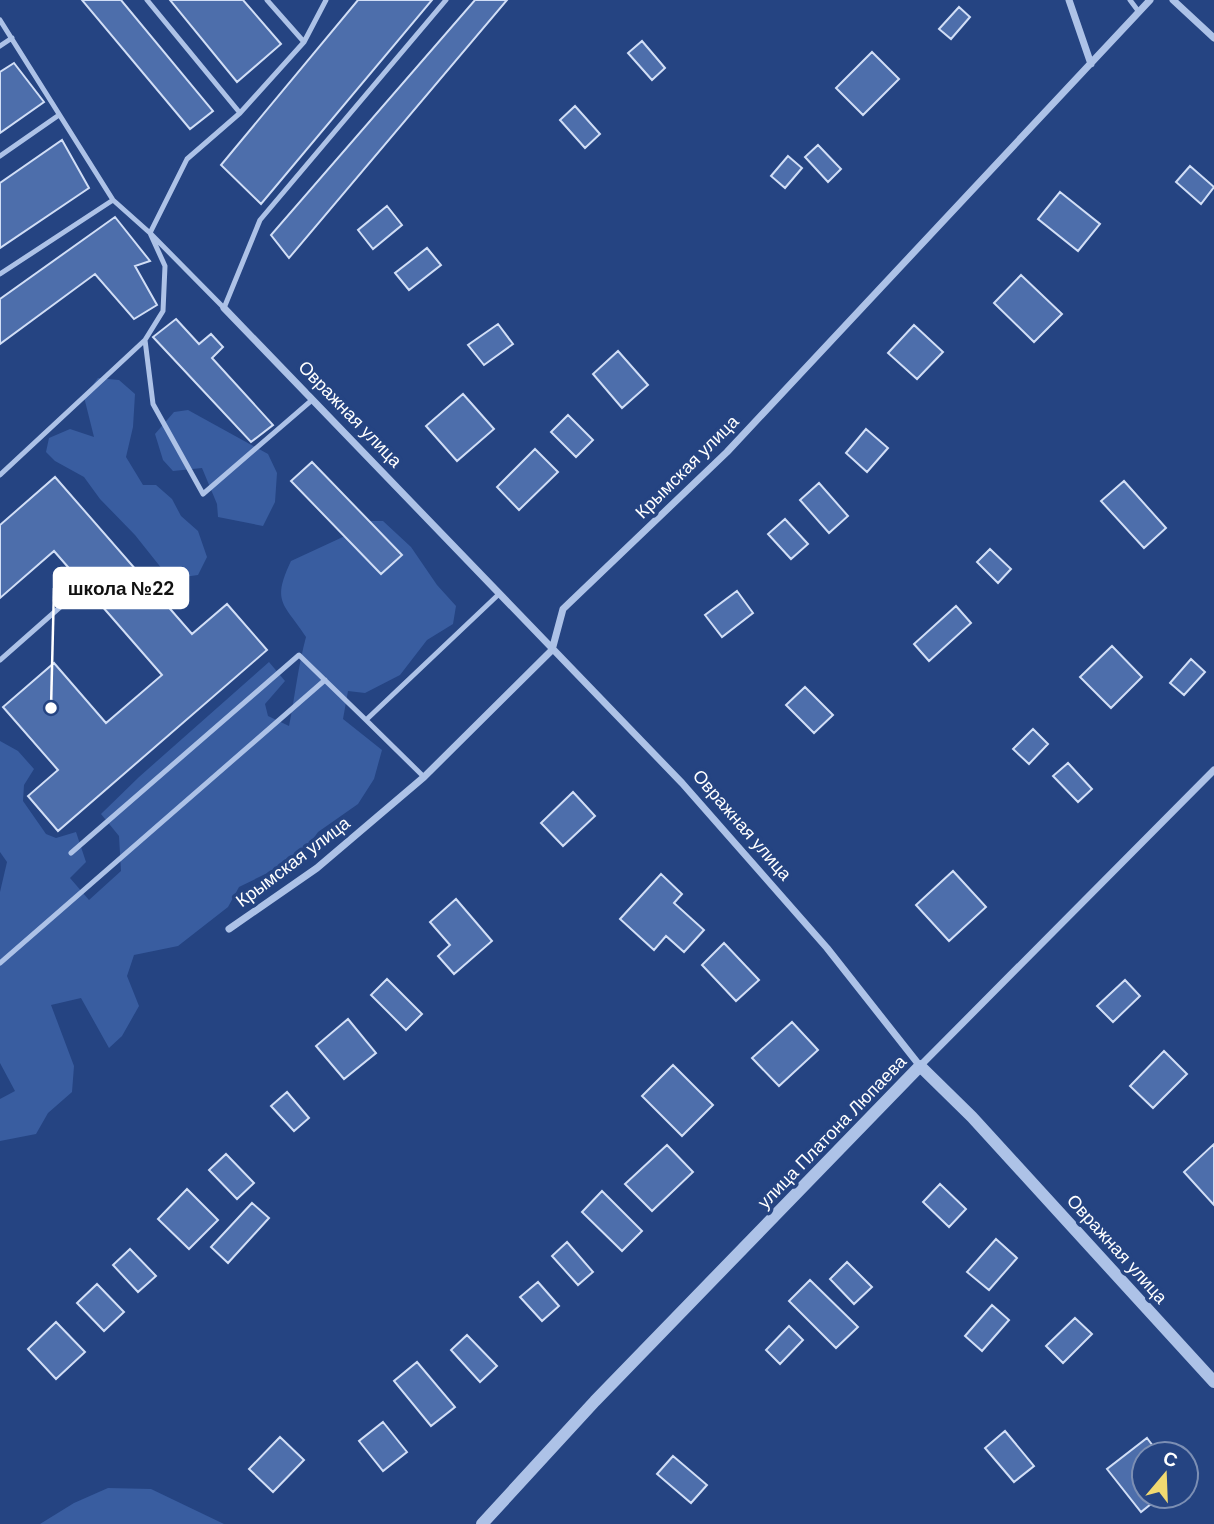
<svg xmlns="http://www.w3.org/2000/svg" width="1214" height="1524" viewBox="0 0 1214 1524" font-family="'DM Sans',sans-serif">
  <rect width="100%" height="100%" fill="#254482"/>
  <path fill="#395da0" d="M98 378 119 380 135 394 133 427 126 457 143 485H156L172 499 181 516 198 531 207 557 198 575 170 579 135 535 100 499 84 477 55 461 46 452 49 438 70 429 94 437 84 397Z
    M188 410 268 454 277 473 275 502 263 526 218 517 217 504 202 468 173 471 163 460 155 434 174 412Z
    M369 521H383L411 547 437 585 456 606 453 624 427 640 400 675 365 693 348 691 343 719 382 750 374 779 358 804 318 832 300 857 239 887 228 907 178 946 134 955 127 976 139 1006 122 1036 109 1048 81 998 51 1005 74 1066 72 1092 48 1113 36 1134 0 1141V1099L15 1091 0 1063V892L7 862 0 852V741L18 751 34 769 24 785 23 801 46 834 56 838 76 832 86 862 70 878 89 900 121 871 119 836 101 814 139 777 269 662 285 681 265 704 268 716 289 726C295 696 298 666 306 637 284 603 271 603 291 561L345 536 382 574 401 555Z
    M108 1488 151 1489 224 1524H40L74 1503Z"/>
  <path fill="#4d6eab" stroke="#d1def6" stroke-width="2" d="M82 0H121L213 111 190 129Z
    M170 0H243L281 44 237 82Z
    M358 0H432L261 204 221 165Z
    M475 0H507L289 258 271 235Z
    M959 7 970 17 951 39 939 29Z
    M642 41 665 68 652 80 628 53Z
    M872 52 899 79 863 115 836 88Z
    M14 63 44 102 0 133V72Z
    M575 106 600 134 585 148 560 120Z
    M62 140 89 188 0 248V183Z
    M818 145 841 169 828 182 805 157Z
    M788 156 802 168 785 188 771 176Z
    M1190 166 1214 187 1201 204 1176 182Z
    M1060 192 1100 224 1078 251 1038 219Z
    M387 206 402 225 373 249 358 230Z
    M115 217 150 261 135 266 157 305 134 319 95 274 0 344V299Z
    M427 248 441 265 409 290 395 273Z
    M1021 275 1062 314 1034 342 994 303Z
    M176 319 199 344 211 334 223 347 212 358 273 425 251 442 153 337Z
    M498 324 513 344 484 365 468 345Z
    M914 325 943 352 917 379 888 353Z
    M618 351 648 385 622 408 593 374Z
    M463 394 494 429 457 461 426 426Z
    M568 415 593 440 576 457 551 432Z
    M866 429 888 448 867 472 846 453Z
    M535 449 558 472 519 510 497 487Z
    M312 462 402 555 381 574 291 481Z
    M55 477 192 634 227 604 267 650 58 831 28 796 58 770 3 707 54 663 106 723 162 675 54 551 0 598V525Z
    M1124 481 1166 528 1144 548 1101 501Z
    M819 483 848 516 829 533 800 500Z
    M785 519 808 544 791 559 768 534Z
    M990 549 1011 569 998 583 977 562Z
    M737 591 753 613 722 637 705 615Z
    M956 606 971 623 929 661 914 644Z
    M1112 646 1142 677 1111 708 1080 677Z
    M1191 659 1205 672 1184 695 1170 683Z
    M805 687 833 715 814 733 786 705Z
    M1033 729 1048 744 1029 764 1013 749Z
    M1068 763 1092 789 1078 802 1053 776Z
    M573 792 595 816 563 846 541 823Z
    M953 871 986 907 949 941 916 905Z
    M661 874 682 894 674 903 704 930 684 952 666 936 654 950 620 919Z
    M456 899 492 941 454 974 438 956 450 945 430 922Z
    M724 943 759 980 736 1001 702 965Z
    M387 979 422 1014 406 1030 371 995Z
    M1125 980 1140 996 1113 1022 1097 1006Z
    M348 1019 376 1053 344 1079 316 1046Z
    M792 1022 818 1050 779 1086 752 1058Z
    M1164 1051 1187 1074 1153 1108 1130 1086Z
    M673 1065 713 1105 682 1136 642 1096Z
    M287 1092 309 1118 294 1131 271 1106Z
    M1214 1144V1205L1184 1172Z
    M667 1145 693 1172 652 1211 625 1184Z
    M226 1154 254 1183 237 1199 209 1170Z
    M940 1184 966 1209 949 1227 923 1202Z
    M187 1189 218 1220 189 1249 158 1219Z
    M602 1191 642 1231 622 1251 582 1212Z
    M252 1203 269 1218 228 1263 211 1247Z
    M996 1239 1017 1258 989 1290 967 1272Z
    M567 1242 593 1272 578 1285 552 1256Z
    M130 1249 156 1276 138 1292 113 1265Z
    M847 1262 872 1287 854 1304 830 1279Z
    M810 1280 858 1327 836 1348 789 1301Z
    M538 1282 559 1306 542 1321 520 1297Z
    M97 1284 124 1312 104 1331 77 1303Z
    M992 1305 1009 1320 982 1351 965 1336Z
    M1075 1318 1092 1334 1063 1363 1046 1346Z
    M56 1322 85 1352 56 1379 28 1349Z
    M789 1326 803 1340 780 1364 766 1350Z
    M467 1335 497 1366 480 1382 451 1350Z
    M417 1362 455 1407 431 1426 394 1381Z
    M383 1422 407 1452 383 1471 359 1441Z
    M1005 1431 1034 1466 1014 1482 985 1448Z
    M280 1437 304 1460 273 1492 249 1469Z
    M1147 1438 1159 1454H1144V1496H1161L1141 1512 1107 1469Z
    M673 1456 707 1485 691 1503 657 1474Z"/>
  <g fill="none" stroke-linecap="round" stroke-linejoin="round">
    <path stroke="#adc2e7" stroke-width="5" d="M147 0 240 113
      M267 0 304 42
      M1130 0 1139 12
      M0 20 113 200
      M0 46 12 38
      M0 156 59 115
      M0 274 113 200 150 233 224 308 260 220 446 0
      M312 400 203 494 153 404 145 340 163 311 165 266 150 233 187 159 240 113 304 42 326 0
      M0 475 145 340
      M0 660 67 601
      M366 720 424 777
      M71 853 299 655 366 720 499 594
      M0 963 325 680"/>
    <path stroke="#adc2e7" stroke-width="7" d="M1069 0 1091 64
      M1173 0 1214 38
      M224 308 682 783 827 948 920 1066 1214 770
      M229 929 317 868 424 777 552 650 563 609 727 452 1150 0"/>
    <path stroke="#adc2e7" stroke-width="12" d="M482 1524 595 1401 920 1066 972 1117 1214 1382"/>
  </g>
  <g text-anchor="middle" stroke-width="7" stroke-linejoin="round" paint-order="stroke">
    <g font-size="18" fill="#fff" stroke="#254482">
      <text transform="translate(350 414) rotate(46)" y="6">Овражная улица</text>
      <text transform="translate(687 467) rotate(-45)" y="6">Крымская улица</text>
      <text transform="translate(742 825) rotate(49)" y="6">Овражная улица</text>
      <text transform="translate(293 862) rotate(-37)" y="6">Крымская улица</text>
      <text transform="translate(832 1132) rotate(-46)" y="6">улица Платона Люпаева</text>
      <text transform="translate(1117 1249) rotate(48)" y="6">Овражная улица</text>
    </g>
  </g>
  <path fill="none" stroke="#fff" stroke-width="2.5" d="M51 708L54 588"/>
  <circle fill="#fff" stroke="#254482" stroke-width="2.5" cx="51" cy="708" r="7"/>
  <rect fill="#fff" stroke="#fff" stroke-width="2.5" x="54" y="568" width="134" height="40" rx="7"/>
  <g font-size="19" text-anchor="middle" font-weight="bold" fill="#111">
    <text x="121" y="595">школа №22</text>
  </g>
  <g transform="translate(1165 1475) rotate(19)"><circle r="33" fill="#254482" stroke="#7c8fb4" stroke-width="2"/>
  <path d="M0-5L12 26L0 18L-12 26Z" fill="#f1d971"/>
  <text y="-10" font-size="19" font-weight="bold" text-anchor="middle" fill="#ffffff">С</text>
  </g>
</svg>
